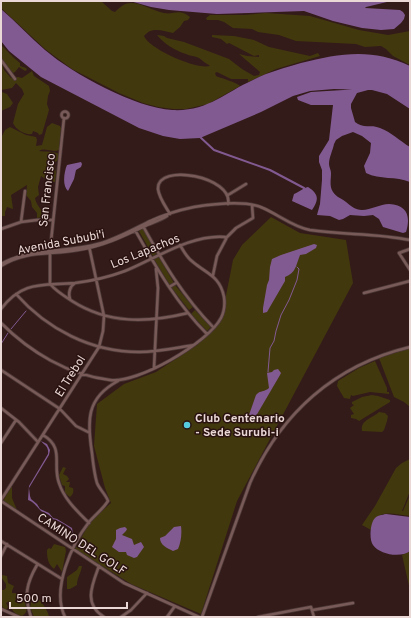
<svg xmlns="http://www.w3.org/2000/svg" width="411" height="618" viewBox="0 0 411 618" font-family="Overpass,sans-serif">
  <rect width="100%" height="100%" fill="#331b19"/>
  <path fill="#42380e" d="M1 1H101L112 11 115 12C119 8 124 3 131 3 142 3 153 11 164 13 174 15 179 8 190 17L188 20 184 21 180 27 173 33C162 31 152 26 144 36 149 49 197 70 210 66L209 65C205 63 203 61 199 58 195 56 190 56 186 54 176 51 164 44 157 35L164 36 167 38 184 42 229 59 242 69 254 76 259 75 260 72 239 54 247 56 259 57V55L254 56 229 43 227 44 221 39 212 37V35L234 36 254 40 269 47 310 56 318 53 320 56 276 69 248 82V79H231L217 72 215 73 216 76C221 78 238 83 240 86L208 104 186 109H173L158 107 143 103 119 93 72 69 45 49 1 8Z
    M266 13 310 16 359 30 388 35 410 31V65L393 56 386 49 381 46 365 47 356 44 296 41 279 35 258 32 252 29 233 28 224 22 218 20H207L206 18 210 15H244Z
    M1 45C8 51 13 58 20 63V66L26 68 27 70 25 71 19 67 15 72 13 73 1 59Z
    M1 60 4 70 11 78 18 77 22 78 32 71 34 76 49 86 50 91 48 96 47 104 49 110 42 134 39 135 38 133 33 131 32 134C25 135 16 130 13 123L18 104 24 94 22 89 16 83 12 88 1 90Z
    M2 92 7 94 13 103 10 107 1 111V93Z
    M52 123 60 126 61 128 59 150C52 153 45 147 39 151 45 152 54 151 59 154L58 160 54 163 56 173 55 182H50L41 176 38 187 39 195 35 198C36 206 45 211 42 217L37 218V213L32 207 31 201 26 195 27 185 11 195 13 209 7 207 5 212V216H1V138L5 130 10 127 26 135 36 137 37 140 36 146 42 145 47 127Z
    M271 217 300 233 346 240 353 283 237 501 201 614 131 584 75 549 90 522 111 503 105 488 94 446 97 404 124 384 156 372 197 345 221 321 233 260 242 245Z
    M143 228 157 253 153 256 139 231Z
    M159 257 175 285 193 307 189 310 171 287 154 259Z
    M195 310 211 327 207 331 191 314Z
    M410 348V407L404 402 394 397 379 358Z
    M375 361 387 388V392H389V394L370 392 353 396 351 395 350 399 344 398 337 386 338 381 359 368Z
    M372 395 378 396 390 400V402L359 421 356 419 351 418V415L354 414 350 408 354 405 352 404V402L362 397Z
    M379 412 385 413 388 416 387 421 384 430 382 432 362 431C360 420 373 418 379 412Z
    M410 459V491L402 511H403L410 495V516C392 514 375 507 371 530L362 525 375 506 396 468 402 463Z
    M63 467 66 468 63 474 67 476 69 479 66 482H70L69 487 73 488C74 492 73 494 70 497L65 493V486L62 485 59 475Z
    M12 486V498L17 510 3 501Z
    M54 544 65 547 66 551 62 572 57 564 54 569C48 564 47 558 47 550L49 548 51 549Z
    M410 551V590L402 555Z
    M79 566H82C81 573 77 578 77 585L70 589H67V577L77 570Z
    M2 575 7 576 8 583 14 586 12 591V593L25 594C25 597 25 599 25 601 25 609 30 610 22 616 13 614 11 609 9 601L6 603 8 607 6 610 4 609 1 604V590H4L6 588V584L1 577Z
    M36 597C42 602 48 610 49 617H34L30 607 32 600Z"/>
  <path fill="#825a92" d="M130 1H391L366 7 365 8 400 10 403 12 405 15 404 19 401 23 394 29 381 30 362 28 333 21 304 11 217 14 169 10 151 7Z
    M1 9C16 22 30 37 45 50 73 74 136 108 172 110 207 112 224 93 253 80 268 72 285 68 301 63 340 53 373 48 410 66V109L387 94 372 90 334 89 310 91 293 96 261 112 200 138 180 139 163 136 139 128 41 77 9 51 1 41Z
    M360 89 368 90 357 93 351 104V108L355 122C363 129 371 124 380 128 391 132 400 141 410 147V182C396 176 380 180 366 173L364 166 370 153 371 143 362 136 353 132 342 136 336 140 334 144C333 150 329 157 329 164 329 167 331 170 331 173 331 183 328 189 338 197 341 199 344 200 346 202 351 206 355 210 362 210 371 210 380 204 389 204 407 205 411 216 406 232L403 233 383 227 379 219 373 215 364 216 350 215 343 219 339 220 330 216 317 215 320 204 322 180V170L319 162V156L329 140 333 105H311L298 100 297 97 311 92Z
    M81 162 82 164 81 167 76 170 74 179 68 191C62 186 64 172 67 165Z
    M308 187C319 194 319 200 312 210L292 201 294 194C299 192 303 188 308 187Z
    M314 244 317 245 316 248 306 254 300 255C296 265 296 273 285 277V281L267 312 263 313V308L267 285 269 280 270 267 272 259 281 255Z
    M278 369 281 373 280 375 256 416 250 418 249 415 256 395C260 390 265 392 269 388L267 373 272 372 274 370Z
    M41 441 47 444 50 450 49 455 29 488 30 496 31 499 37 504 40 509 49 513 53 518 57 519 72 528 73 534 76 539 71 534V529C66 525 58 520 52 519 50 514 46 514 41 511 37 507 34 502 28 500L29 486 48 454C49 446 44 445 41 441Z
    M386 514 410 517V551C401 558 380 555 373 545 369 540 370 523 375 518 378 515 382 515 386 514Z
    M181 526C182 534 181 542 178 549L173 551C167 548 160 545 160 538L165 536 174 527Z
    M125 527 127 529 126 531 122 535 132 539 134 545 141 542 144 547 137 557 134 558 127 555 126 552H119L112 547 116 539V530L120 528Z"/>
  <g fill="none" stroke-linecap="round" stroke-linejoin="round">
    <path stroke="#825a92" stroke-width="1" d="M11 329 26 311
      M1 344 8 333
      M268 372 270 348 274 341 276 331 281 315 289 300 297 280 299 269 297 267"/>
    <path stroke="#825a92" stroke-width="2" d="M199 136 214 150 270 170 304 188"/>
    <g stroke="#4c3837" stroke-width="4">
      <path id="minor" d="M1 60 15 79
        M61.5 115a3.5 3.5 0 1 1 7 0a3.5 3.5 0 1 1-7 0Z
        M64 118 50 251V284C56 291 64 296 72 301 108 324 147 323 188 313
        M228 195 246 184
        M170 214C166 207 159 198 158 189 157 162 234 177 228 204
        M21 222 37 220H52
        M143 226C164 264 183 296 213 327
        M1 229 21 222 25 191
        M135 230C156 267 176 303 207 334
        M226 238 236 228 253 218 252 205
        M410 249 399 253 410 270
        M1 264C31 247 66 253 98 244 116 239 132 230 148 222 163 215 179 210 194 207 213 204 246 200 263 208 279 215 293 227 310 230 343 235 377 233 410 240
        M1 266C26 250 51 255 78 250 104 246 124 236 147 225 154 222 161 220 167 216
        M169 287 176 283
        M364 293 410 281
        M16 294C47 329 91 352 139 352 158 352 175 348 194 345
        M70 299C68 293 70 286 75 283
        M1 309C23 280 43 286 75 283 91 281 109 277 125 271 155 259 191 234 225 237L226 239 217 256 213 275
        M1 323C30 352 68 375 110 380 137 384 208 343 221 318 224 312 225 304 224 297 220 276 207 274 193 262 187 258 184 252 180 245
        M154 368 158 288 156 269
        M1 370 60 409 76 426 88 432
        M1 408 19 422 38 442
        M43 435C65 448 52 464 59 483 64 499 77 511 89 523
        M1 443 16 420
        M1 500 99 347 103 331 104 316 89 246
        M1 501 124 583 199 617
        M1 541 62 579
        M1 556 7 544
        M99 566C92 585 83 604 104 617
        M1 609 19 617
        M313 610 353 603
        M31 617C24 596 26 584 37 565
        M65 617C51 589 72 544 89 522 95 515 103 509 108 501 106 495 100 490 97 483 94 473 93 462 92 453 87 421 86 398 118 381
        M121 617 131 610 147 593
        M167 617 175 606
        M202 617 250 483C281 413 335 365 410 347
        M258 617 311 607 314 617"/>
    </g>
    <use href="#minor" stroke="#785b58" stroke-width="2.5"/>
  </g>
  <circle fill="#55cadf" stroke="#291210" stroke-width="1.5" cx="187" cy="425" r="4"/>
  <g text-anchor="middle" stroke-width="3" stroke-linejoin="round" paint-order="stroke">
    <g font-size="12" fill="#ead8d6" stroke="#291210">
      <text transform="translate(47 190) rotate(-84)" y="4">San Francisco</text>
      <text transform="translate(61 242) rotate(-11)" y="4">Avenida Sububi'i</text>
      <text transform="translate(145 251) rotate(-22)" y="4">Los Lapachos</text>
      <text transform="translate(70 376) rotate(-58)" y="4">El Trebol</text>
      <text transform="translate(82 544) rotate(33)" y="4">CAMINO DEL GOLF</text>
    </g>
    <g font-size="12" font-weight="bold" fill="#ead8d6" stroke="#291210" text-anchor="start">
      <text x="195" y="422">Club Centenario<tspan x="195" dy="14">- Sede Surubi-i</tspan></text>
    </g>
  </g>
  <rect width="411" height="618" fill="none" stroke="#ead8d6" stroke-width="4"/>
  <path d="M10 602v6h117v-6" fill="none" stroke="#ead8d6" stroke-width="2"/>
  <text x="16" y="602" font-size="12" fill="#ead8d6" stroke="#291210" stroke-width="3" paint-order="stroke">500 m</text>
</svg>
